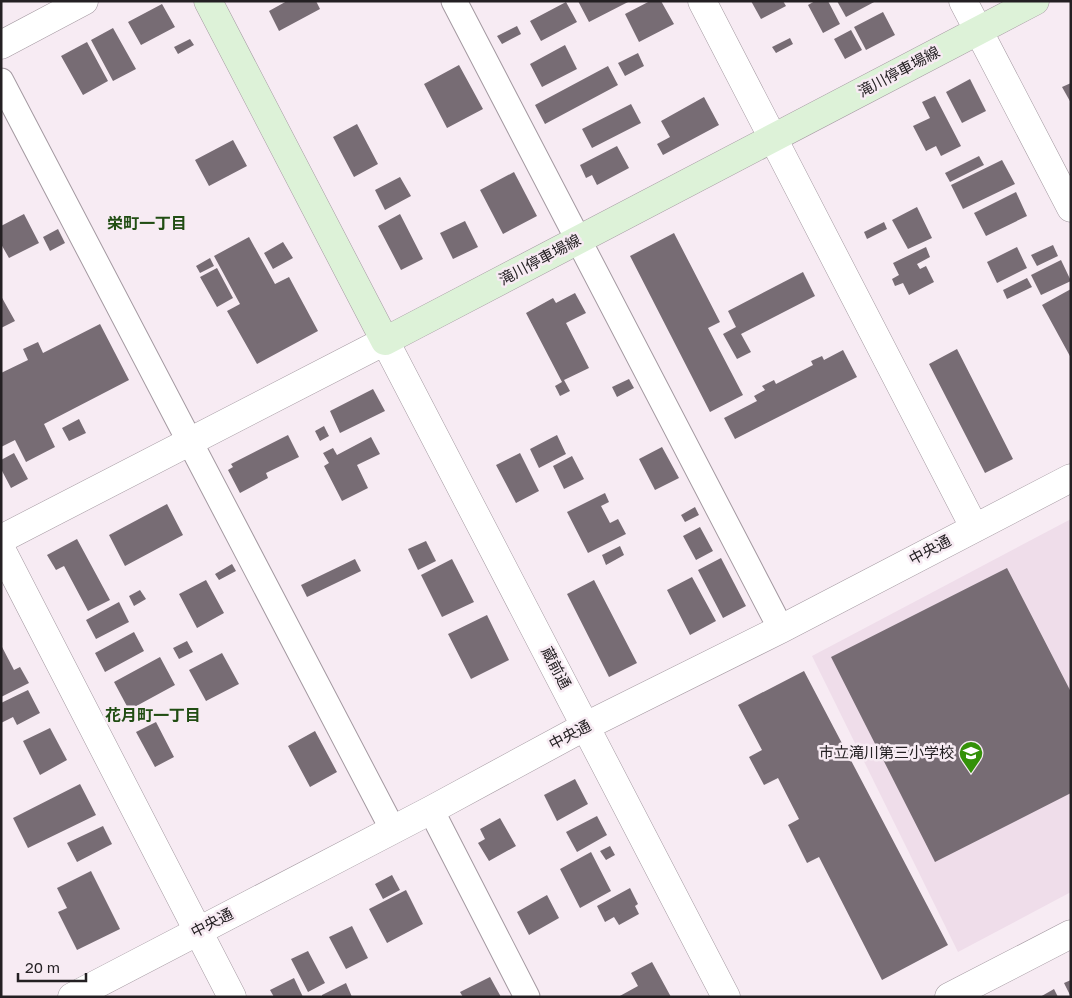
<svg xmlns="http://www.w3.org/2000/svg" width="1072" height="998" viewBox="0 0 1072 998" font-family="'Golos Text','Noto Sans JP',sans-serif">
  <rect width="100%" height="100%" fill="#f7ebf3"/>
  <path fill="#efddea" d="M1071 519V892L958 952 812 656Z"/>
  <path fill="#776c74" d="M287 1H316L320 9 279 31 269 11Z
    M578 1H630L589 22Z
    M650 1H661L674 24 639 42 625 14Z
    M751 1H783L786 6 761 19Z
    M815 1H828L840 24 823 33 808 5Z
    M837 1H876L846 17Z
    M566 2 577 22 541 41 530 21Z
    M162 4 175 27 141 45 128 22Z
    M883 12 895 35 866 50 854 27Z
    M517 26 521 34 502 44 497 36Z
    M113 28 136 69 113 81 91 40Z
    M851 30 862 50 845 59 834 39Z
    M790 38 793 44 776 53 772 47Z
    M190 39 194 45 178 54 174 47Z
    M87 42 108 81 83 95 61 56Z
    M565 45 577 69 542 87 530 64Z
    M638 53 644 66 625 76 618 63Z
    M459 65 483 109 447 128 424 84Z
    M608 66 618 85 545 124 535 105Z
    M970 79 986 111 962 123 946 92Z
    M1071 83V103L1062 87Z
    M935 96 961 146 941 156 936 146 926 151 913 126 930 118 922 102Z
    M704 97 719 125 663 155 657 144 670 137 661 121Z
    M631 104 641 123 592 148 582 129Z
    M357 124 378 164 354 177 333 137Z
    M233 140 247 166 209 186 195 160Z
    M617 146 629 168 597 185 592 175 586 178 580 165Z
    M979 156 984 165 950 182 945 173Z
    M1002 160 1015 184 963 209 951 185Z
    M514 172 537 216 503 234 480 190Z
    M400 177 411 196 385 210 375 190Z
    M1016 192 1027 216 986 236 974 213Z
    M917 207 932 238 908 249 892 220Z
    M24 214 39 243 9 258 1 244V226Z
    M400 214 423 259 401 270 378 226Z
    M465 221 478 247 453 259 440 233Z
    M884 222 887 229 867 239 864 232Z
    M58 229 65 243 50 251 43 237Z
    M674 233 720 322 708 328 743 395 710 412 630 256Z
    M249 237 275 284 289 277 318 331 257 364 227 311 240 304 214 256Z
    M283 242 293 258 273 269 264 253Z
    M1053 245 1058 256 1037 266 1031 255Z
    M926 247 930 257 917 264 920 269 926 266 934 282 909 295 903 283 895 286 892 279 899 275 893 263Z
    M1017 247 1027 268 997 283 987 262Z
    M210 258 214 266 200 273 196 266Z
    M1061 260 1071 281 1041 295 1031 275Z
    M217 268 233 298 217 307 200 277Z
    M803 272 815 296 741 334 751 352 737 359 723 334 736 327 728 311Z
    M1027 278 1032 287 1007 299 1003 290Z
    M1071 289V358L1042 305Z
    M575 293 586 313 566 323 589 368 564 380 570 391 560 396 555 386 562 382 526 313 553 298 556 303Z
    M1 296 15 321 1 328Z
    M100 324 129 380 44 424 55 447 26 462 15 440 1 447V373L28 360 23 349 38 342 43 353Z
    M957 349 1013 459 985 473 929 364Z
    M843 350 857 377 735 439 724 418 757 401 754 396 765 390 762 386 774 380 776 384 813 365 811 361 822 356 824 360Z
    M629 379 634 388 617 397 612 387Z
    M373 389 385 411 340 433 330 411Z
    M79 419 86 433 69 441 62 428Z
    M324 426 329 436 320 441 315 431Z
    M288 435 299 457 266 473 268 478 240 493 228 470 233 467 231 464Z
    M557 435 566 454 539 468 530 449Z
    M371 437 380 454 357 465 368 488 342 501 324 466 329 463 323 453 333 448 337 455Z
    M662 447 679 478 655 490 639 459Z
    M14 453 28 479 11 488 1 469V460Z
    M520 453 539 491 516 503 496 465Z
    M572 456 584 479 564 489 553 466Z
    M605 493 609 502 601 506 610 523 618 519 626 534 588 553 567 512Z
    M167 504 183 535 125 566 109 535Z
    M695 507 699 515 685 522 681 515Z
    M700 527 713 551 696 560 683 536Z
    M77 539 110 600 88 611 64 566 56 570 47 555Z
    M426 541 436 561 418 570 408 549Z
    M620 546 624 555 606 565 602 555Z
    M721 558 746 606 723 618 698 570Z
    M355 559 361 571 307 597 301 585Z
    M452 559 474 602 442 617 421 575Z
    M232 564 236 571 219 580 215 574Z
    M1007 568 1071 692V793L935 862 831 657Z
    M692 577 716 621 690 635 667 590Z
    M206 580 224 613 197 628 179 594Z
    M594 580 637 663 609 677 567 594Z
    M140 590 146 599 134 606 129 596Z
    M119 602 129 622 96 639 86 620Z
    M487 615 509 660 471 679 448 634Z
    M134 632 144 651 105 672 95 653Z
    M187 641 193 652 179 659 173 648Z
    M1 645 14 670 20 667 29 683 1 697Z
    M222 653 239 684 206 701 189 670Z
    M160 657 175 685 129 710 114 682Z
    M804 671 948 945 882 980 819 857 807 863 788 825 799 819 778 778 764 785 749 757 762 750 738 705Z
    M28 690 40 713 17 725 13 717 1 723V703Z
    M156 722 174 757 155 767 136 732Z
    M50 728 67 760 40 775 23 741Z
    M315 731 337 772 310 787 288 746Z
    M575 779 588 804 557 821 544 795Z
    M80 784 96 815 28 848 13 818Z
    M597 816 607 835 577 852 566 832Z
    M500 818 516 846 489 861 478 843 485 839 480 829Z
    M103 826 112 844 77 862 67 843Z
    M610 846 615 855 606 860 600 851Z
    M591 852 611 891 580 908 560 869Z
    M91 871 120 929 77 950 58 912 67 908 57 888Z
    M392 875 400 890 383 899 375 884Z
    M630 888 638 904 635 906 639 914 619 925 614 917 605 922 597 906Z
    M406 890 423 924 387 943 369 909Z
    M547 895 559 918 529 935 517 912Z
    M352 926 368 958 346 969 329 937Z
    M308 951 325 983 308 992 291 959Z
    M652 962 671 997H618L638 986 631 973Z
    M490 977 501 997H463L460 992Z
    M294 978 303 997H274L270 990Z
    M1071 980V997L1064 983Z
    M346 983 352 997H322V995Z
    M1054 989 1058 997H1040Z"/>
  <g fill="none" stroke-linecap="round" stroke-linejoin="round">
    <g stroke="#a499a1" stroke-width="27">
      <path id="minor" d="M454 1 781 629
        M1 81 393 830
        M431 810 527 997"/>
    </g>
    <g stroke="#a499a1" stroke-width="29">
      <path id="tertiary" d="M702 1 974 527
        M963 1 1071 208
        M1 45 84 1
        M1 539 385 341 726 997
        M1 549 232 997
        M72 997 431 810 586 726 781 629 1071 478
        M949 997 1071 934"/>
    </g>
    <g stroke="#a499a1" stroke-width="29">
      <path id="secondary" d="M208 1 385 341 1035 1"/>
    </g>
    <use href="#minor" stroke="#fff" stroke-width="25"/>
    <use href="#tertiary" stroke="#fff" stroke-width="28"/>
    <use href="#secondary" stroke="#ddf2d8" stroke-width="28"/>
  </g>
  <defs>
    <g id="school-pin" transform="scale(1.25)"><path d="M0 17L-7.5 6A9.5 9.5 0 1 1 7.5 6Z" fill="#349109" stroke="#f7ebf3"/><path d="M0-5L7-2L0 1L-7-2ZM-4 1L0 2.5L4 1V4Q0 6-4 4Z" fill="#fff"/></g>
  </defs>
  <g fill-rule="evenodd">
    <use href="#school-pin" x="971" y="753"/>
  </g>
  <g text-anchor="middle" stroke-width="5" stroke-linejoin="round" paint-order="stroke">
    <g font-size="15" fill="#242023" stroke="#f7ebf3">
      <text transform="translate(899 72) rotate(-28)" y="5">滝川停車場線</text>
      <text transform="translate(540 260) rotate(-28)" y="5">滝川停車場線</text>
      <text transform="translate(930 550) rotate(-28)" y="5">中央通</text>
      <text transform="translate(556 668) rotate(62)" y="5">蔵前通</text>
      <text transform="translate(570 735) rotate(-28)" y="5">中央通</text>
      <text transform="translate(212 923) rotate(-27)" y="5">中央通</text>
    </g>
    <g font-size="15" fill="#242023" stroke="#f7ebf3" text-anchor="end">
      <text x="954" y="758">市立滝川第三小学校</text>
    </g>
    <g font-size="16" font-weight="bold" fill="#214d13" stroke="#f7ebf3">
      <text x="147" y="229">栄町一丁目</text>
      <text x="153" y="721">花月町一丁目</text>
    </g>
  </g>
  <rect width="1072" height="998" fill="none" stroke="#242023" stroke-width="5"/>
  <path d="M18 973v8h68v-8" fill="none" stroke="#242023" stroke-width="2.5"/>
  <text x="25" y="973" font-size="15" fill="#242023" stroke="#f7ebf3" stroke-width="4" paint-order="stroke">20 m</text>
</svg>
